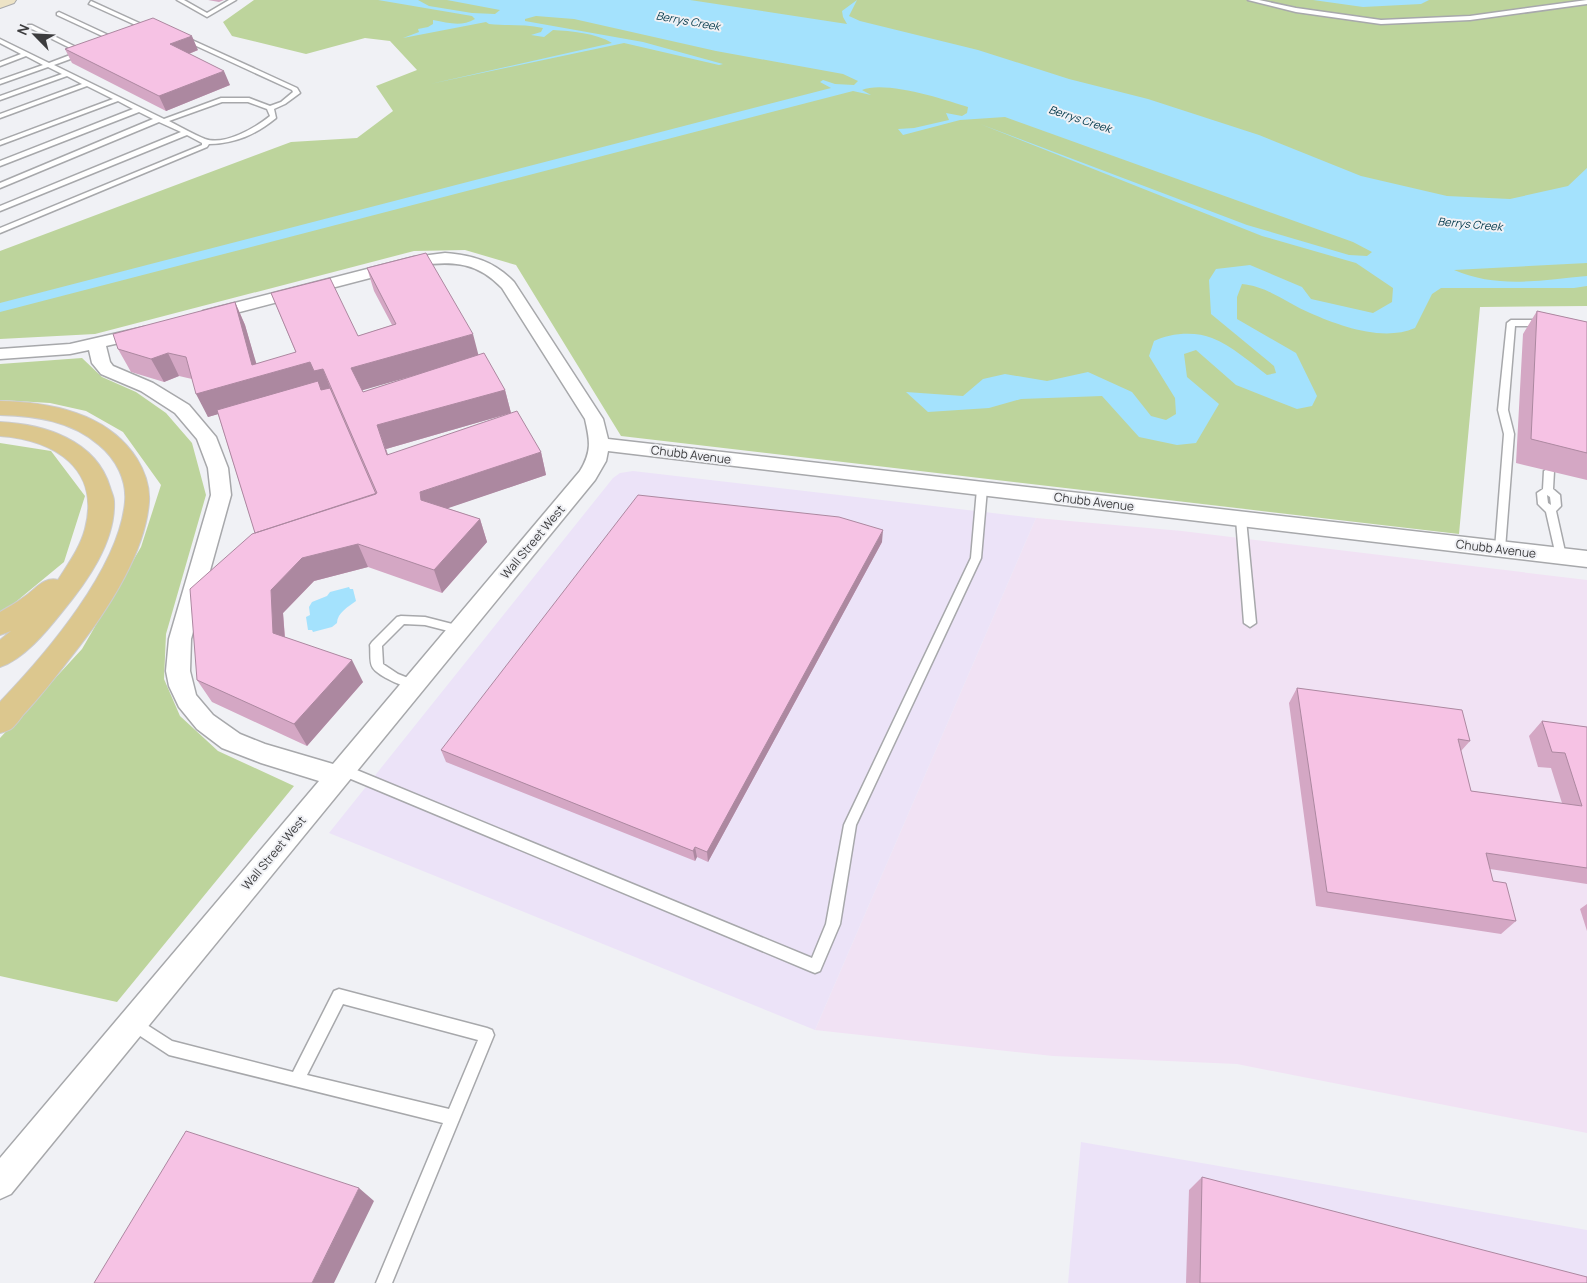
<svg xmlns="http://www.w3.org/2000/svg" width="1587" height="1283" viewBox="0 0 1587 1283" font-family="Manrope,sans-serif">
  <rect width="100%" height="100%" fill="#f0f1f5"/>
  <path fill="#f1e2f4" d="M1036 518 1182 531 1587 580V1133L1237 1064 1053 1056 815 1030Z"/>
  <path fill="#ece3f8" d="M633 471 1036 518 815 1030 329 833 613 478 620 473Z
    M1081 1142 1587 1230V1283H1068Z"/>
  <path fill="#bdd49c" d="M254 0H1587V306L1480 307 1459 534 621 436 516 265 465 250 414 251 95 334 0 339V251L291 142 357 138 393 111 376 86 417 70 390 41 365 38 306 54 232 36 223 22Z
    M82 358 102 377 136 392 166 413 192 443 206 495 166 634 164 679 180 716 218 751 294 786 117 1002 0 976V738L82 649 141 547 161 485 123 432 86 411 50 403 0 400V364Z
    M0 443 51 451 85 496 64 562 12 605 0 612Z"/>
  <path fill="#a4e2fd" d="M378 0H418L429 6 472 13 495 14 500 10 447 0H690L847 24 843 17 842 11 857 0 849 16 860 21 978 50 1069 79 1148 99 1259 135 1361 176 1447 196 1510 199 1568 186 1587 168V263L1454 270C1498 289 1541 280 1587 276V286L1574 288H1441L1432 294 1415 328C1383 342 1340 326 1310 313 1287 303 1267 286 1242 284L1237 297V319L1296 353 1317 396 1312 406 1297 409 1236 385 1196 350 1184 354 1187 377 1219 404 1196 443 1177 445 1139 437 1102 396 1021 399 989 408 928 412 906 392 963 396 983 379 1005 374 1047 381 1088 372 1132 392 1151 416 1166 420 1176 414 1175 398 1149 356 1154 341C1169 333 1196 331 1212 338 1232 346 1250 362 1267 375L1276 373 1274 366 1211 314 1209 280 1216 269 1250 265 1302 287 1311 299 1373 313 1392 302 1393 288 1356 263 1262 236 980 124 1247 225 1349 255 1367 256 1372 252 1353 242 1005 117 960 120 903 135 898 129 914 128 949 120 946 113 962 116 967 113 968 107C944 99 884 80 862 90L871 95 853 91 0 312V303L831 88 820 82 823 80 835 84 854 85 858 81 843 74 716 51 574 19 536 16 525 19V21L643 42 723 64 719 65 624 43 430 84 612 43C596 33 571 31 553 30L544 37 531 35 541 32 543 28C525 24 508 26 489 24L486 22 403 38 419 32 418 29 428 27 433 24V20C449 23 461 27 475 19L472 16Z
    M1313 0H1429L1421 4 1363 7Z
    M349 587 350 589H353L356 601C349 606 337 613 337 623L332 627 313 632 312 630H308L306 617 310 615 309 607 312 602 327 596 330 592Z"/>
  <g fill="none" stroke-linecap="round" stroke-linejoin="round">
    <g stroke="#a7a8ab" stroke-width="3">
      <path id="lane" d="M177 0H184L207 13 229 0H236L207 17Z
        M1248 0H1259L1296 8 1381 20 1470 16 1587 0V4L1470 20 1381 24 1296 12Z
        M91 1 148 27 149 28 144 32H140L142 28 89 4Z
        M59 12 119 40 120 41 115 42 57 15V13Z
        M28 25H32L86 52 84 54 54 65 164 119 221 98H249L270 106 281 102 293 92 292 90 179 38V36L181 35 297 88 300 93 285 104 274 109 276 118C255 135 236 143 209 144L207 147 0 233V228L202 145V143L187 135 0 211V206L181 132 159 122 0 188V183L153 119 139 112 0 166V161L133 109 118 101 0 145V141L113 99 87 86 0 118V114L82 84 67 76 0 100V96L62 74 48 67 0 84V80L43 65 26 56 0 66V62L21 54 0 43V39L49 63 78 52 28 27ZM222 102H248L267 109 270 116C255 128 225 146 205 139 193 134 181 127 169 121Z
        M1511 320H1545L1549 323 1545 326H1515L1508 410 1514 434 1505 549 1500 553 1495 549 1504 434 1498 410 1507 323Z
        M1549 468 1554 471 1553 489 1560 495 1561 506 1556 511 1566 556 1561 560 1556 556 1546 512 1538 504 1537 493 1543 489 1544 471ZM1547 495 1550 497 1551 505 1548 503Z
        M982 486 987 489 981 558 856 825 840 924 820 971 815 973 810 971 339 774 337 770 339 766 343 765 347 766 812 958 826 924 844 825 971 558 977 489Z
        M1241 515 1246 519 1256 623 1250 627 1244 623 1236 519Z
        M401 616 425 617 464 627 466 630 460 634 425 625 404 624 382 646 383 664 398 674 418 682 420 685 418 688C410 691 378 676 373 668 369 663 371 651 370 645L372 642 397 617Z
        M339 989 487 1028 492 1030 494 1035 392 1283H376L443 1123 169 1055 128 1028 126 1023 128 1018 133 1016 172 1041 293 1072 334 991ZM343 1004 478 1040 449 1109 307 1075Z"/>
    </g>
    <g stroke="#a7a8ab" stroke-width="3">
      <path id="street" d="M445 253C472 255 494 261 514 282L603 419 608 439 1587 551V567L608 451 606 461 595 480 11 1194 0 1199V1158L319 781 261 763 222 748 197 729 179 707 169 686 166 671 169 639 211 495 208 468 197 439 175 413 141 391 101 374 92 363 89 350 70 354 0 359V349L70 344 144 327 150 328 153 332 150 336 106 346 110 362 113 366 153 383 189 405 216 437 228 468 231 495 191 639 190 671 196 695 213 715 240 734 265 744 333 764 580 471C592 451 590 441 585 419L502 288C477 262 454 261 420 265L209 320 203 319 201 315 203 311 414 257Z"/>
    </g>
    <g stroke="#a7a8ab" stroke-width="2">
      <path id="secondary" d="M0 0H16L14 3 0 8Z"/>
    </g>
    <g stroke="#cccccd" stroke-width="2">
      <path id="primary" d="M0 401C51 402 108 413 137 459 145 472 150 487 149 502 145 557 101 620 67 662 53 680 39 698 23 715 20 719 15 726 11 729 8 731 3 732 0 733V702C46 654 119 569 125 502 127 480 116 459 99 445 71 421 36 416 0 415Z
        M0 422C44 424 96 440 110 487 111 491 114 497 114 501 116 542 86 583 62 612 46 632 24 659 0 667V640L11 631 0 635V612C8 607 16 603 24 597 35 590 44 576 58 580 68 564 80 548 85 529 101 468 54 440 0 436Z"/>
    </g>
    <use href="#lane" fill="#fff" fill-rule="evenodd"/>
    <use href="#street" fill="#fff" fill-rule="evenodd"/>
    <use href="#secondary" fill="#ede3c6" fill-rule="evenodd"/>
    <use href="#primary" fill="#dcc78e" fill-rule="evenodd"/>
  </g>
  <path fill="#d4a7c4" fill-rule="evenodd" d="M208 0H224L219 2Z
    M65 49 198 50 189 54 230 85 166 111 72 63Z
    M367 268 479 355 505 390 511 413 386 449 388 455 541 452 546 475 447 508 480 519 487 542 442 593 368 567 314 581 283 613 285 637 363 682 307 746 212 702 197 680 255 533 218 414 208 417 192 379 179 376 164 382 131 372 118 349 235 302 245 325 256 364 296 353 271 293 358 336 392 325 374 291ZM421 373 363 392 362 390 400 379Z
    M1537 311 1587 322V480L1516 463 1523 334Z
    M882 542 708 862 697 857 695 861 446 762 441 750Z
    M1297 688 1470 741 1461 751 1471 791 1562 803 1551 768 1538 767 1529 736 1542 721 1587 727V884L1490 869 1493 881 1516 921 1501 934 1316 906 1289 703Z
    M1587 904V931L1580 909Z
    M1202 1177 1587 1283H1186L1189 1190Z"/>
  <path fill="#ac88a0" d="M192 36 198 50 176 59 170 44Z
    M224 71 230 85 166 111 159 96Z
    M235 302 245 325 260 376 310 362 323 369 332 392 323 394 319 385 208 417 196 394Z
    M473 334 479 357 360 391 351 368Z
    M168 353 179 376 164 382 151 359Z
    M505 390 511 413 386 449 396 479 377 425Z
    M541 452 546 475 428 515 421 500 420 492Z
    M480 519 487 542 442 593 434 570Z
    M883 530 882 542 708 862 707 852Z
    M358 544 368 567 314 581 283 613 286 655 273 633 271 590 302 558Z
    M352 660 363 682 307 746 294 724Z
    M695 847 697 857 695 861 693 851Z
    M359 1188 374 1201 334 1283H312Z"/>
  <path fill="#f6c2e4" stroke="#ac88a0" d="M153 18 192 36 170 44 224 71 159 96 65 49Z
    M426 253 473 334 351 368 363 392 484 353 505 390 377 425 387 455 517 411 541 452 420 492 421 500 480 519 434 570 358 544 302 558 271 590 273 633 352 660 294 724 197 680 190 589 252 534 377 493 323 369 314 371 310 362 196 394 186 357 168 353 151 359 118 349 113 334 235 302 252 365 296 352 271 293 330 278 358 336 396 324 367 268Z
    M1537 311 1587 322V453L1531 439Z
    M318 381 321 390 330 388 376 494 255 533 217 410Z
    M638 495 839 517 883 530 707 852 695 847 693 851 441 750Z
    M1297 688 1462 710 1470 741 1458 739 1471 791 1582 806 1565 753 1552 752 1542 721 1587 727V868L1486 853 1493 881 1506 883 1516 921 1327 892Z
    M186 1131 359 1188 312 1283H94Z
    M1202 1177 1587 1277V1283H1200Z"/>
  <g text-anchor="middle" stroke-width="4" stroke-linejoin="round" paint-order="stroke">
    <g font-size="11" font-style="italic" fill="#003749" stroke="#f0f1f5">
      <text transform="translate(688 21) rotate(10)" y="4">Berrys Creek</text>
      <text transform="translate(1080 119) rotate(18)" y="4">Berrys Creek</text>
      <text transform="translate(1470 224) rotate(5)" y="4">Berrys Creek</text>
    </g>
    <g font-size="12" fill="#3c3c3e" stroke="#f0f1f5">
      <text transform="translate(691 455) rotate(7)" y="4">Chubb Avenue</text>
      <text transform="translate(1094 502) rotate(7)" y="4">Chubb Avenue</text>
      <text transform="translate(533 542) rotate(-50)" y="4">Wall Street West</text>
      <text transform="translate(1496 549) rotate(7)" y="4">Chubb Avenue</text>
      <text transform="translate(274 853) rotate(-50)" y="4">Wall Street West</text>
    </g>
  </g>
  <g transform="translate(35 35) rotate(294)" stroke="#f0f1f5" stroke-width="4" paint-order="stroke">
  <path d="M0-4L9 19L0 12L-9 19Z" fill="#3c3c3e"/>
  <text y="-8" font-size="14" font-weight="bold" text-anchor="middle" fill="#3c3c3e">N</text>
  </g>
</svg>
